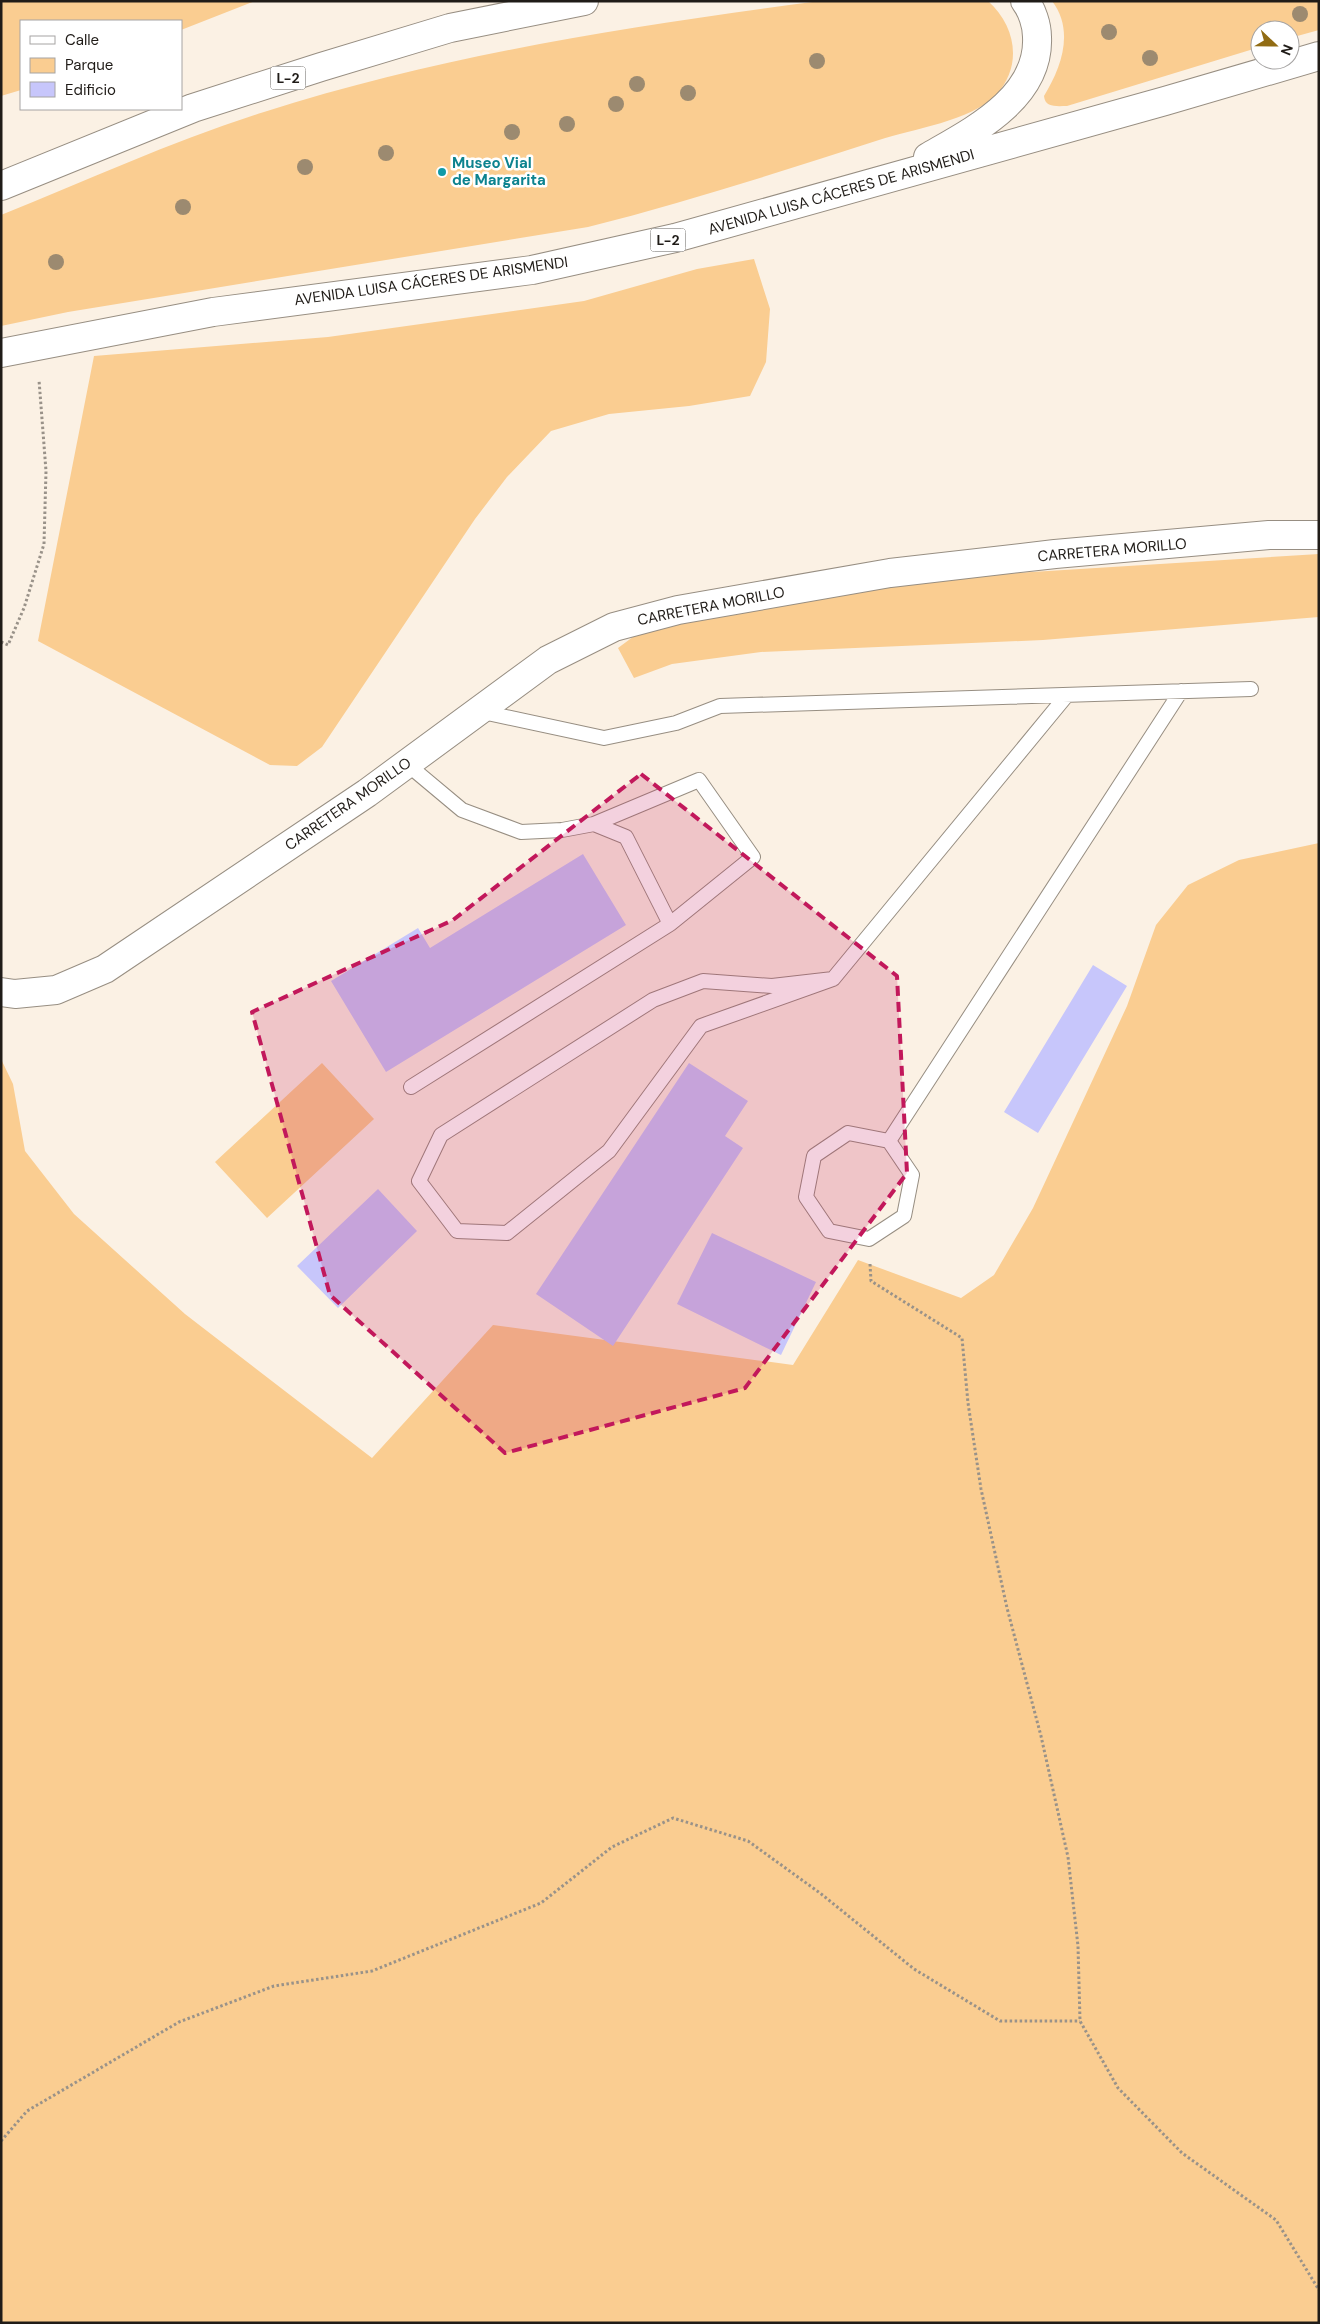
<svg xmlns="http://www.w3.org/2000/svg" width="1320" height="2324" viewBox="0 0 1320 2324" font-family="'DM Sans',sans-serif">
  <rect width="100%" height="100%" fill="#fbf1e4"/>
  <path fill="#facd91" d="M1 1H255L181 30V21H21V90L1 96Z
    M820 1H988C1016 26 1023 66 996 95 971 121 912 129 879 140 783 171 687 202 588 227L68 312 1 326V215C89 180 174 140 264 112 446 54 631 26 820 1Z
    M1052 1H1319V30L1290 38V30H1260V47L1067 106C1057 106 1045 108 1044 96 1061 68 1075 31 1052 1Z
    M754 259 770 309 766 362 750 396 689 406 609 414 551 431 507 477 475 519 322 747 297 766 270 765 38 641 94 356 328 337 584 301 697 269Z
    M1319 554V617L1043 640 761 652 672 664 634 678 618 648 641 631 875 582Z
    M1319 843V2323H1V1059L13 1084 25 1151 74 1214 185 1314 372 1458 493 1325 793 1365 858 1260 961 1298 994 1275 1033 1208 1127 1006 1156 925 1188 885 1239 860Z
    M322 1063 374 1119 267 1218 215 1162Z"/>
  <path fill="#c7c6fb" d="M583 854 626 925 386 1072 331 981 418 928 430 948Z
    M1093 965 1127 986 1038 1133 1004 1112Z
    M689 1063 748 1101 725 1136 743 1148 613 1346 536 1294Z
    M378 1189 417 1231 338 1308 297 1266Z
    M712 1233 816 1282 781 1355 677 1304Z"/>
  <g fill="none" stroke-linecap="round" stroke-linejoin="round">
    <g stroke="#978e82" stroke-width="16">
      <path id="service" d="M478 711 604 738 676 723 720 706 1251 689
        M407 764 462 810 521 832 562 830 594 824 626 837 670 924 411 1087
        M594 824 699 780 753 857 670 924
        M833 979 701 1026 609 1151 507 1233 457 1231 419 1181 441 1135 653 1000 703 981 772 986 833 979 1067 695
        M848 1133 889 1141 912 1175 904 1216 869 1239 829 1231 806 1197 814 1156Z
        M889 1141 1181 691"/>
    </g>
    <g stroke="#978e82" stroke-width="30">
      <path id="minor" d="M1 992 15 994 56 990 105 969 367 793 548 660 614 627 678 610 890 573 1055 554 1269 535H1319"/>
    </g>
    <g stroke="#978e82" stroke-width="30">
      <path id="primary" d="M928 157C973 131 1040 98 1037 37 1037 25 1032 10 1025 1
        M1 186 193 108 321 67 450 28 584 1
        M1 353 213 312 532 270 675 238 1165 101 1319 56"/>
    </g>
    <path stroke="#999289" stroke-width="3" stroke-dasharray="2.5 2.5" stroke-linecap="butt" d="M1 642 8 645 24 608 44 544 46 471 39 380
      M870 1264 871 1281 962 1338 968 1403 981 1489 1007 1608 1041 1736 1068 1857 1078 1946 1080 2021 1118 2088 1182 2153 1276 2220 1319 2290
      M1 2141 27 2111 179 2022 274 1986 372 1971 541 1903 612 1847 673 1818 748 1841 820 1893 914 1969 1000 2021H1080"/>
    <use href="#service" stroke="#fff" stroke-width="14"/>
    <use href="#minor" stroke="#fff" stroke-width="28"/>
    <use href="#primary" stroke="#fff" stroke-width="28"/>
  </g>
  <g fill="#9c8a70">
    <circle cx="1300" cy="14" r="8"/>
    <circle cx="1109" cy="32" r="8"/>
    <circle cx="1150" cy="58" r="8"/>
    <circle cx="817" cy="61" r="8"/>
    <circle cx="637" cy="84" r="8"/>
    <circle cx="688" cy="93" r="8"/>
    <circle cx="616" cy="104" r="8"/>
    <circle cx="567" cy="124" r="8"/>
    <circle cx="512" cy="132" r="8"/>
    <circle cx="386" cy="153" r="8"/>
    <circle cx="305" cy="167" r="8"/>
    <circle cx="183" cy="207" r="8"/>
    <circle cx="56" cy="262" r="8"/>
  </g>
  <path fill="#c2185b" fill-opacity="0.2" stroke="#c2185b" stroke-width="4" stroke-dasharray="10 6" stroke-linejoin="round" d="M641 774 897 976 907 1173 745 1388 505 1453 330 1295 252 1012 453 920Z"/>
  <circle fill="#0f9aa8" stroke="#fff" stroke-width="2" cx="442" cy="172" r="5"/>
  <g text-anchor="middle" stroke-width="5" stroke-linejoin="round" paint-order="stroke">
    <g fill="#fff" stroke="#63605d" stroke-width="1">
      <rect x="270.5" y="66.5" width="35" height="23" rx="4"/>
      <rect x="650.5" y="228.5" width="35" height="23" rx="4"/>
    </g>
    <g font-size="14" font-weight="bold" fill="#201c18">
      <text x="288" y="83">L-2</text>
      <text x="668" y="245">L-2</text>
    </g>
    <g font-size="15" font-weight="bold" fill="#0d838f" stroke="#fff" text-anchor="start">
      <text x="452" y="168">Museo Vial<tspan x="452" dy="17">de Margarita</tspan></text>
    </g>
    <g font-size="15" fill="#201c18" stroke="#fff">
      <text transform="translate(841 192) rotate(-16)" y="5">AVENIDA LUISA CÁCERES DE ARISMENDI</text>
      <text transform="translate(431 281) rotate(-8)" y="5">AVENIDA LUISA CÁCERES DE ARISMENDI</text>
      <text transform="translate(1112 550) rotate(-5)" y="5">CARRETERA MORILLO</text>
      <text transform="translate(711 606) rotate(-11)" y="5">CARRETERA MORILLO</text>
      <text transform="translate(348 804) rotate(-35)" y="5">CARRETERA MORILLO</text>
    </g>
  </g>
  <rect width="1320" height="2324" fill="none" stroke="#201c18" stroke-width="5"/>
  <rect x="20" y="20" width="162" height="90" fill="#ffffff" stroke="#a6a4a3"/>
  <rect x="30" y="36" width="25" height="8" fill="#ffffff" stroke="#a6a4a3"/>
  <text x="65" y="45" font-size="15" fill="#201c18">Calle</text>
  <rect x="30" y="58" width="25" height="15" fill="#facd91" stroke="#a6a4a3"/>
  <text x="65" y="70" font-size="15" fill="#201c18">Parque</text>
  <rect x="30" y="82" width="25" height="15" fill="#c7c6fb" stroke="#a6a4a3"/>
  <text x="65" y="95" font-size="15" fill="#201c18">Edificio</text>
  <g transform="translate(1275 45) rotate(112)"><circle r="24" fill="#ffffff" stroke="#a6a4a3"/>
  <path d="M0-4L9 19L0 12L-9 19Z" fill="#916c13"/>
  <text y="-8" font-size="14" font-weight="bold" text-anchor="middle" fill="#201c18">N</text>
  </g>
</svg>
